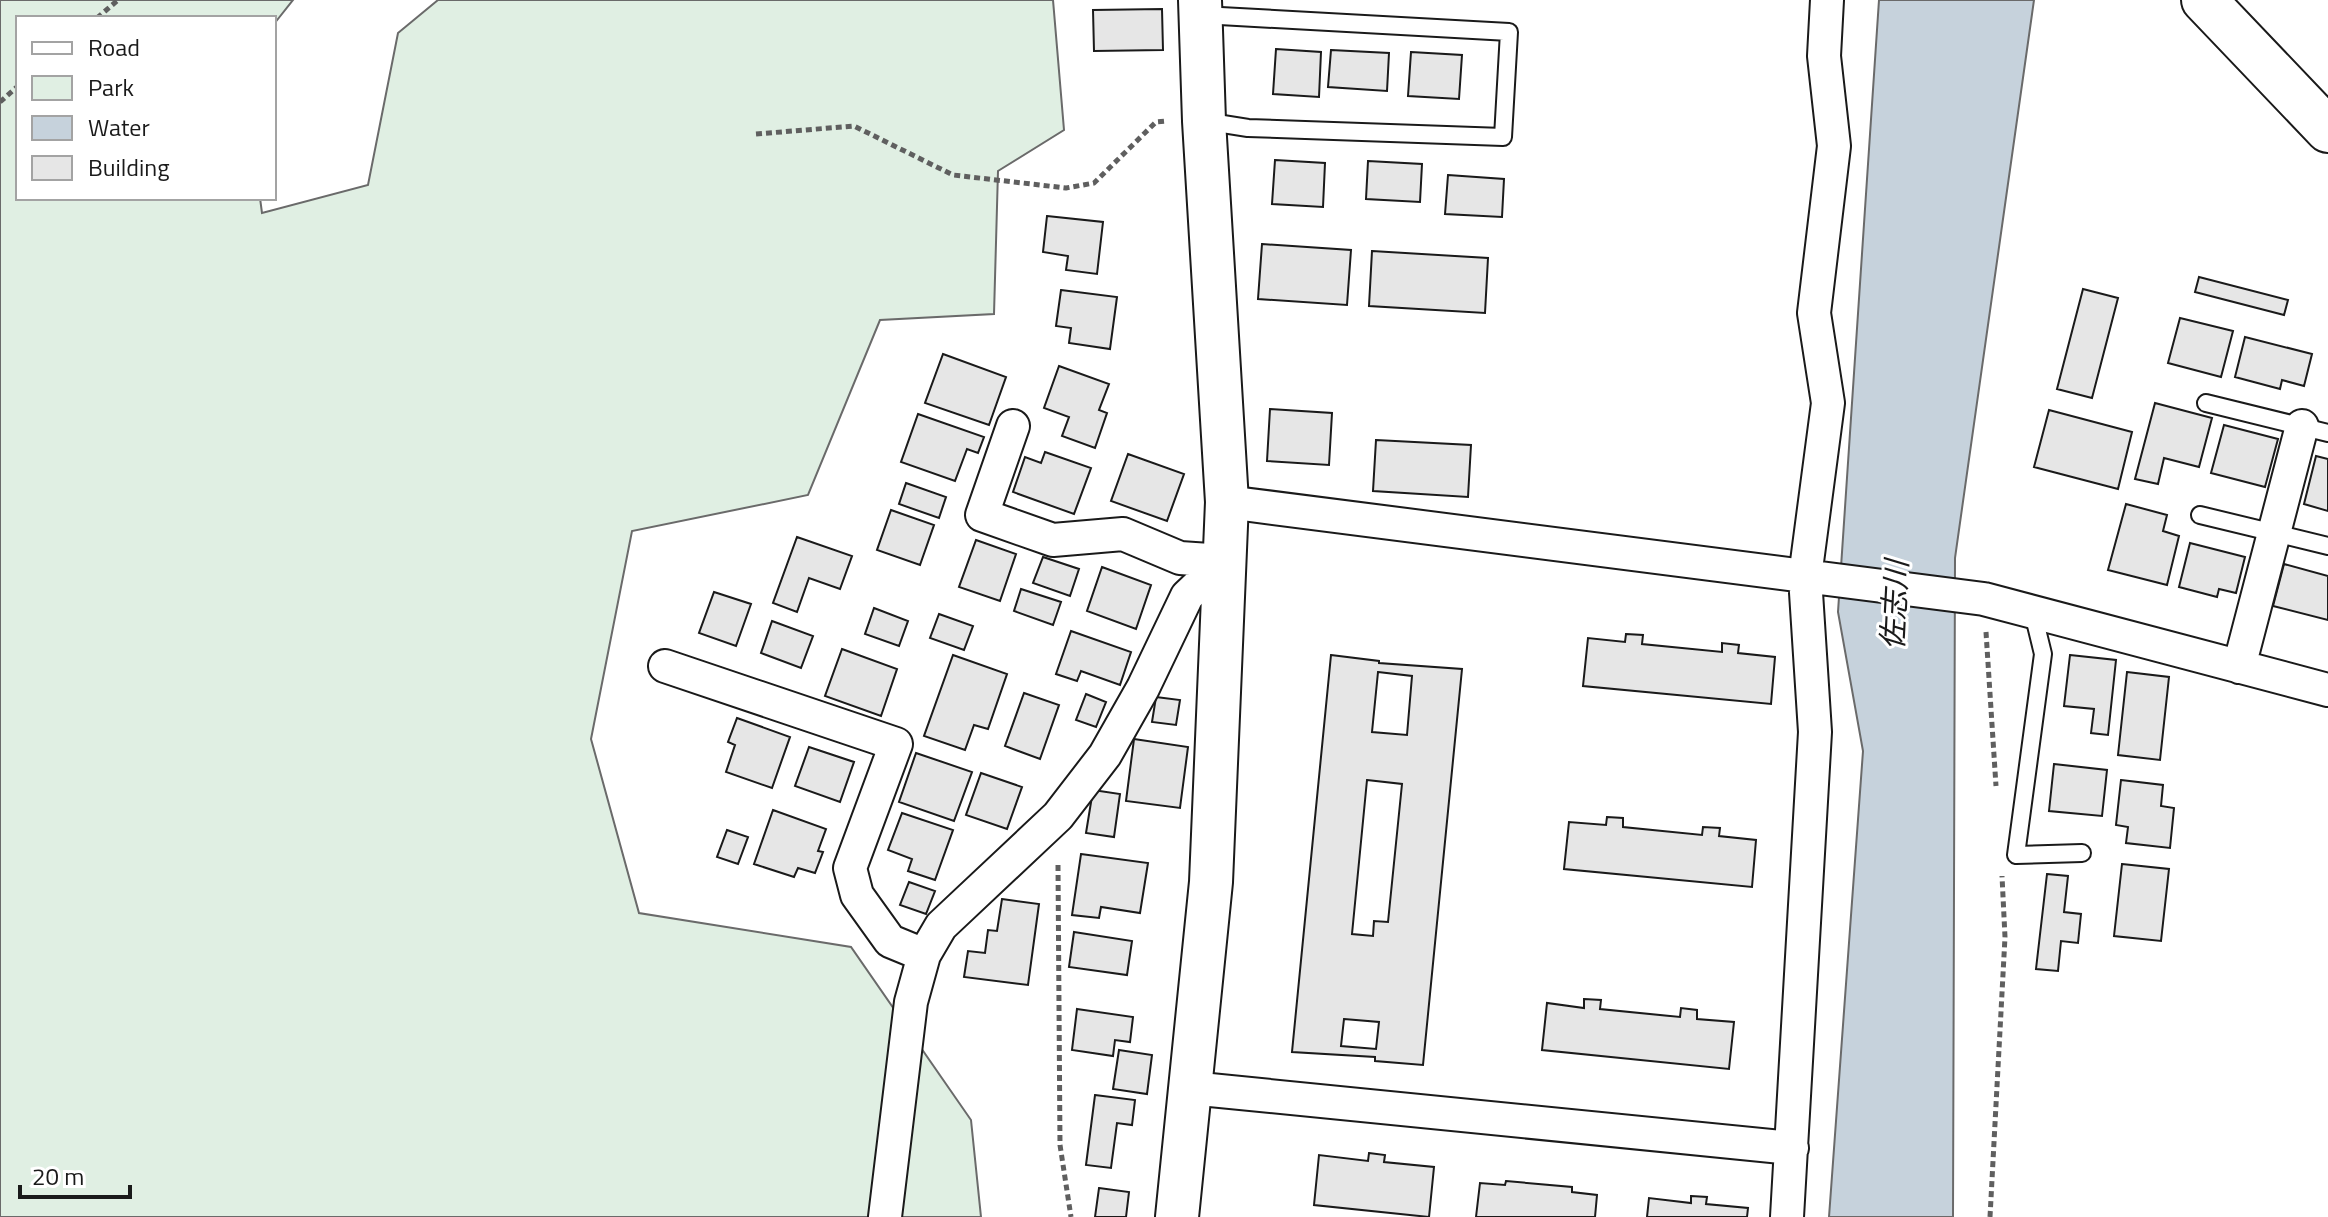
<svg xmlns="http://www.w3.org/2000/svg" width="2328" height="1217" viewBox="0 0 2328 1217" font-family="'Titillium Web','Noto Sans JP',sans-serif">
  <rect width="100%" height="100%" fill="#fff"/>
  <path fill="#e0efe3" stroke="#6a6a6a" stroke-width="2" d="M0 0H293L274 24V18H18V198H260L262 213 368 185 398 33 438 0H1053L1064 130 998 171 994 314 880 320 808 495 632 531 591 739 639 913 851 947 971 1120 981 1217H0Z"/>
  <path fill="#c6d2dc" stroke="#6a6a6a" stroke-width="2" d="M1879 0H2034L1955 558 1953 1217H1829L1863 751 1838 612Z"/>
  <path fill="#e6e6e6" stroke="#1a1a1a" stroke-width="2" fill-rule="evenodd" d="M1162 9 1163 50 1094 51 1093 10Z
    M1276 49 1321 52 1319 97 1273 94Z
    M1331 50 1389 53 1387 91 1328 87Z
    M1411 52 1462 55 1459 99 1408 96Z
    M1275 160 1325 163 1323 207 1272 204Z
    M1368 161 1422 164 1420 202 1366 199Z
    M1448 175 1504 179 1502 217 1445 214Z
    M1047 216 1103 222 1097 274 1066 270 1068 256 1043 252Z
    M1262 244 1351 250 1347 305 1258 299Z
    M1372 251 1488 258 1485 313 1369 306Z
    M2199 277 2288 300 2284 315 2195 292Z
    M2083 289 2118 298 2092 398 2057 389Z
    M1061 290 1117 297 1110 349 1069 343 1071 328 1056 326Z
    M2180 318 2233 331 2221 377 2168 363Z
    M2245 337 2312 354 2304 386 2282 380 2280 389 2235 377Z
    M943 354 1006 377 989 425 925 403Z
    M1059 366 1109 384 1099 410 1107 413 1095 448 1062 436 1069 417 1044 408Z
    M2155 403 2212 418 2199 467 2164 458 2158 484 2135 479Z
    M1270 409 1332 413 1329 465 1267 461Z
    M2049 410 2132 432 2118 489 2034 467Z
    M918 414 984 437 978 453 967 449 955 481 901 462Z
    M2224 425 2278 439 2265 487 2211 473Z
    M1376 440 1471 445 1468 497 1373 491Z
    M1045 452 1091 468 1074 514 1013 492 1025 457 1041 463Z
    M1128 454 1184 474 1167 521 1111 501Z
    M2316 456 2328 459V511L2304 504Z
    M906 483 946 497 939 518 899 504Z
    M2126 504 2167 515 2163 531 2179 536 2167 585 2108 570Z
    M891 510 934 525 920 565 877 550Z
    M797 537 852 556 840 589 809 578 797 612 773 603Z
    M976 540 1016 554 1000 601 959 587Z
    M2190 543 2245 557 2236 593 2219 589 2217 597 2179 587Z
    M1043 557 1079 569 1070 596 1033 583Z
    M2284 564 2328 576V620L2273 606Z
    M1102 567 1151 585 1136 629 1087 611Z
    M1021 589 1061 602 1053 625 1014 611Z
    M714 592 751 604 736 646 699 633Z
    M874 608 908 621 899 646 865 634Z
    M939 614 973 626 964 650 930 638Z
    M772 621 813 636 801 668 761 653Z
    M1071 631 1131 652 1120 685 1081 671 1077 681 1056 674Z
    M1626 634 1643 635 1642 644 1722 652V643L1739 645 1738 653 1775 657 1771 704 1583 686 1588 638 1625 642Z
    M842 649 897 669 881 716 825 696Z
    M953 655 1007 674 988 729 974 725 965 750 924 736Z
    M1331 655 1379 661V663L1462 669 1423 1065 1375 1061V1057L1292 1052ZM1378 672 1412 676 1407 735 1372 732ZM1367 780 1402 784 1388 922 1374 921 1373 936 1352 934ZM1344 1019 1379 1022 1376 1049 1341 1046Z
    M2070 655 2116 660 2108 735 2091 733 2094 709 2064 706Z
    M2127 672 2169 677 2160 760 2118 755Z
    M1024 693 1059 705 1040 759 1005 746Z
    M1086 694 1106 702 1096 727 1076 720Z
    M1156 697 1180 700 1176 725 1152 722Z
    M737 718 790 737 772 788 726 772 735 745 728 742Z
    M1134 739 1188 747 1180 808 1126 801Z
    M809 747 854 762 840 802 795 786Z
    M916 753 972 772 954 821 899 802Z
    M2054 764 2107 770 2102 816 2049 811Z
    M981 773 1022 787 1007 829 966 815Z
    M2121 780 2163 785 2161 806 2174 808 2170 848 2126 843 2128 827 2116 825Z
    M1093 790 1120 794 1114 837 1086 833Z
    M773 810 826 829 818 851 823 852 815 873 798 868 794 877 754 864Z
    M902 813 953 830 935 880 908 871 912 859 888 850Z
    M1607 817 1623 818V827L1702 835 1703 827 1720 828 1719 836 1756 840 1752 887 1564 869 1569 822 1606 825Z
    M727 830 748 837 738 864 717 857Z
    M1081 854 1148 863 1140 913 1101 907 1099 918 1072 915Z
    M2122 864 2169 869 2161 941 2114 936Z
    M2047 874 2068 876 2064 912 2081 914 2078 943 2061 941 2058 971 2036 969Z
    M909 882 935 891 926 914 900 905Z
    M1002 899 1039 904 1028 985 964 977 968 951 985 953 988 930 997 931Z
    M1074 932 1132 941 1127 975 1069 967Z
    M1584 999 1601 1000 1600 1009 1680 1017 1681 1008 1697 1010V1019L1734 1022 1729 1069 1542 1050 1547 1003 1584 1008Z
    M1077 1009 1133 1017 1130 1042 1115 1040 1113 1056 1072 1050Z
    M1119 1050 1152 1055 1147 1094 1113 1089Z
    M1095 1095 1135 1100 1132 1125 1117 1123 1111 1168 1086 1165Z
    M1369 1153 1385 1155 1384 1162 1434 1167 1429 1217 1314 1205 1319 1155 1368 1161Z
    M1506 1181 1572 1187V1192L1597 1195 1595 1217H1476L1480 1183 1505 1185Z
    M1099 1188 1129 1192 1126 1217H1095Z
    M1691 1196 1707 1197 1706 1204 1748 1208 1747 1217H1647L1649 1198 1691 1203Z"/>
  <g fill="none" stroke-linecap="round" stroke-linejoin="round">
    <g stroke="#1a1a1a" stroke-width="20">
      <path id="service" d="M1202 15 1509 32 1503 137 1248 128 1204 121
        M2206 403 2328 433
        M2200 515 2328 546
        M2033 613 2043 654 2016 855 2082 853"/>
    </g>
    <g stroke="#1a1a1a" stroke-width="36">
      <path id="minor" d="M1013 426 982 515 1053 540 1123 534 1180 558 1224 561
        M1227 502 1984 599 2328 690
        M665 666 896 744 850 868 857 895 890 941 924 955
        M2239 667 2302 426
        M1190 1088 1792 1148
        M885 1217 911 1002 924 955 941 926 1058 816 1105 755 1143 688 1187 596 1224 561
        M1787 1217 1815 732 1805 577 1828 403 1814 313 1834 146 1824 56 1827 0"/>
    </g>
    <g stroke="#1a1a1a" stroke-width="46">
      <path id="tertiary" d="M1177 1217 1211 882 1227 502 1204 121 1200 0"/>
    </g>
    <g stroke="#1a1a1a" stroke-width="48">
      <path id="trunk" d="M2204 0 2328 130"/>
    </g>
    <path stroke="#5f5f5f" stroke-width="5" stroke-dasharray="6 4" stroke-linecap="butt" d="M97 18 118 0
      M0 102 18 86
      M756 134 854 126 953 175 1066 188 1094 183 1156 122 1167 121
      M1986 632 1996 786
      M1058 865 1060 1145 1071 1217
      M1990 1217 2005 937 2002 876"/>
    <use href="#service" stroke="#fff" stroke-width="16"/>
    <use href="#minor" stroke="#fff" stroke-width="32"/>
    <use href="#tertiary" stroke="#fff" stroke-width="42"/>
    <use href="#trunk" stroke="#fff" stroke-width="44"/>
  </g>
  <g text-anchor="middle" stroke-width="6" stroke-linejoin="round" paint-order="stroke">
    <g font-size="30" font-style="italic" fill="#1a1a1a" stroke="#fff">
      <text transform="translate(1895 605) rotate(-87)" y="10">佐志川</text>
    </g>
  </g>
  <rect x="16" y="16" width="260" height="184" fill="#ffffff" stroke="#a3a3a3" stroke-width="2"/>
  <rect x="32" y="42" width="40" height="12" fill="#ffffff" stroke="#a3a3a3" stroke-width="2"/>
  <text x="88" y="56" font-size="24" fill="#1a1a1a">Road</text>
  <rect x="32" y="76" width="40" height="24" fill="#e0efe3" stroke="#a3a3a3" stroke-width="2"/>
  <text x="88" y="96" font-size="24" fill="#1a1a1a">Park</text>
  <rect x="32" y="116" width="40" height="24" fill="#c6d2dc" stroke="#a3a3a3" stroke-width="2"/>
  <text x="88" y="136" font-size="24" fill="#1a1a1a">Water</text>
  <rect x="32" y="156" width="40" height="24" fill="#e6e6e6" stroke="#a3a3a3" stroke-width="2"/>
  <text x="88" y="176" font-size="24" fill="#1a1a1a">Building</text>
  <path d="M20 1185v12h110v-12" fill="none" stroke="#1a1a1a" stroke-width="4"/>
  <text x="32" y="1185" font-size="24" fill="#1a1a1a" stroke="#ffffff" stroke-width="6" paint-order="stroke">20 m</text>
</svg>
